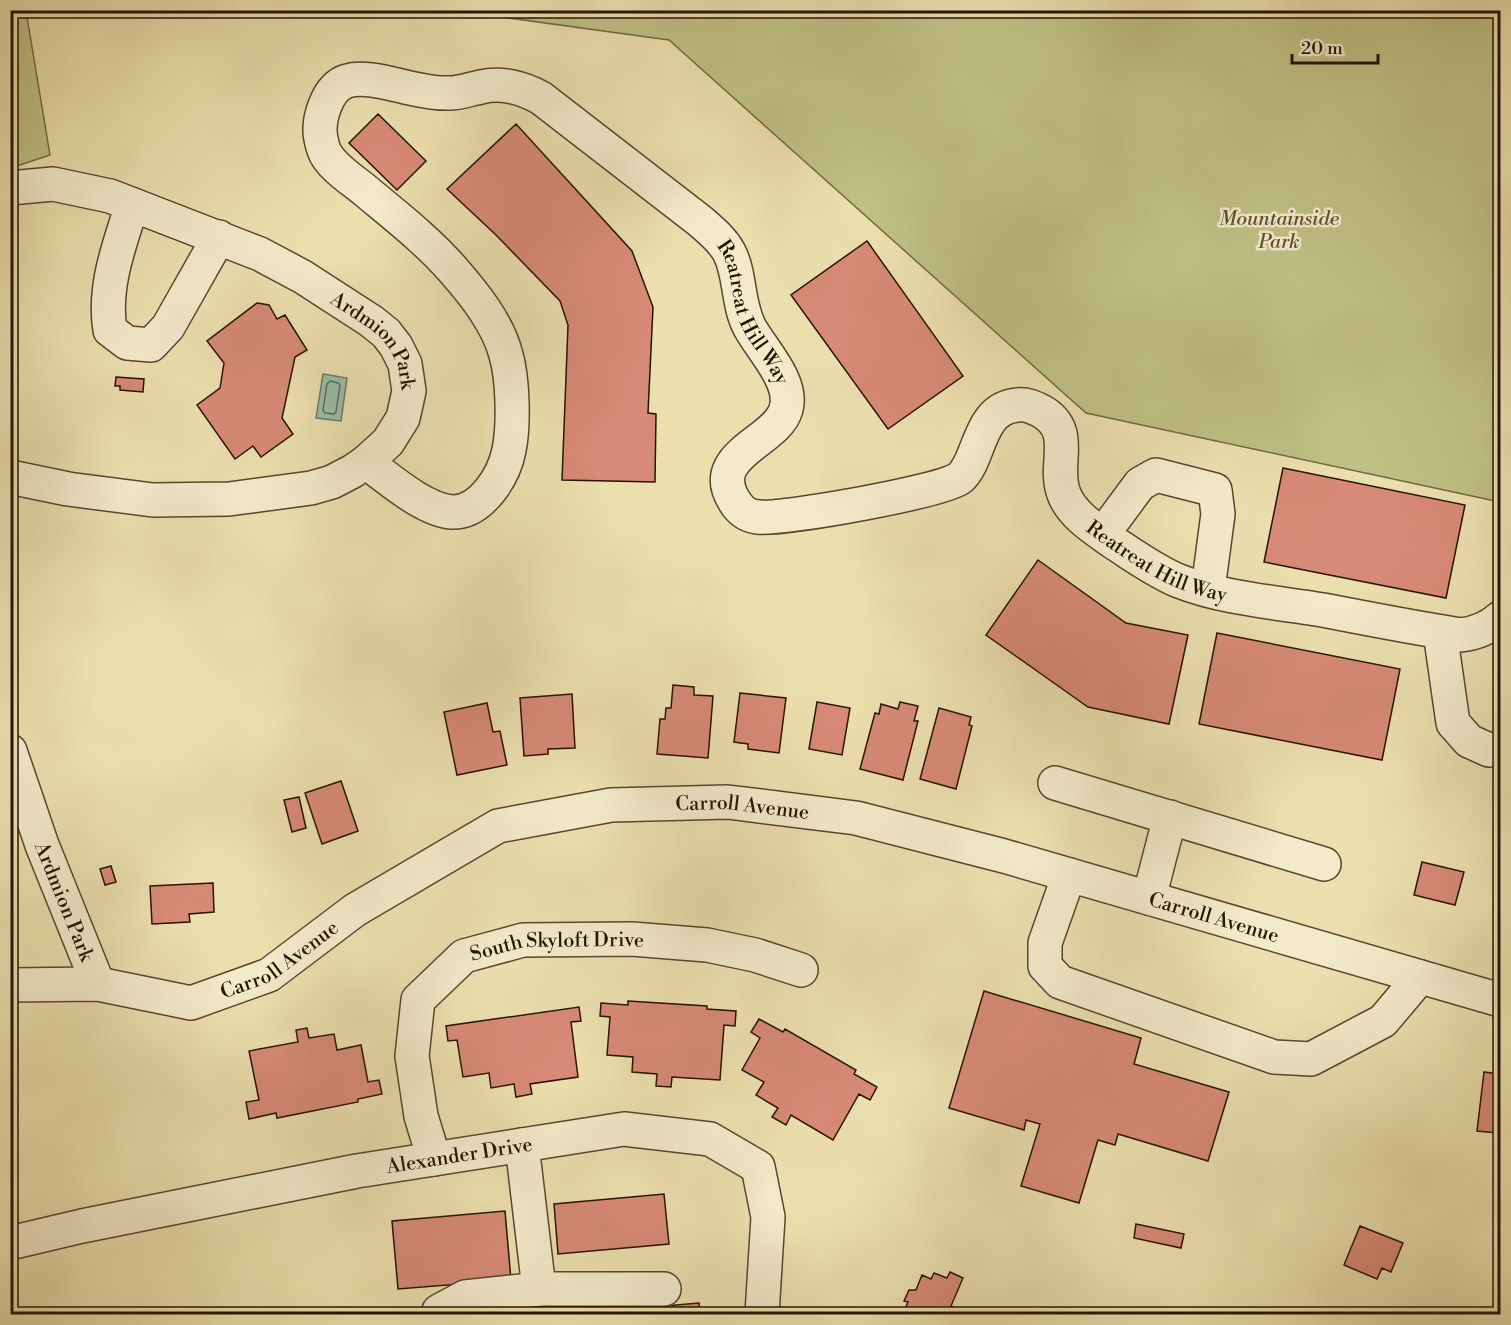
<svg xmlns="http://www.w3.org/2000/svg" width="1511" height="1325" viewBox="0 0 1511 1325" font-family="'Libre Bodoni',serif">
  <rect width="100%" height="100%" fill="#ecdfae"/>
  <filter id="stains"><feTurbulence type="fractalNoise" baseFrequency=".00333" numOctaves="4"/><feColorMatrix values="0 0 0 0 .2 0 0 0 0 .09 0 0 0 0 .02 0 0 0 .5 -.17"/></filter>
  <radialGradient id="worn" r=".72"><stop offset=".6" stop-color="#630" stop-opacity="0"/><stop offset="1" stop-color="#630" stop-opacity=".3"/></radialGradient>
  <path fill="#bfc085" stroke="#726a45" stroke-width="1.5" d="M10 11H26L50 155 11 168Z
    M458 11H1500V502L1086 413 669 40Z"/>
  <path fill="#99bdaa" stroke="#6b7968" stroke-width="1.5" d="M323 374 347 378 341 421 316 418Z"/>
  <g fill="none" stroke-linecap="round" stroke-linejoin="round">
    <path stroke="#606858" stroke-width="1.5" d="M330 381 338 383 340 385 336 412 334 414 325 413 323 410 327 384Z"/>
  </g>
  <path fill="#d78a77" stroke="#261305" stroke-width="1.5" d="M378 114 426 161 397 190 349 143Z
    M516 124 632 251 653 307 648 413 656 414 655 482 562 480 568 325 560 301 496 235 447 189Z
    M867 241 963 376 888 429 791 295Z
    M257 303 269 305 277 319 285 315 307 350 295 357 282 418 293 434 261 457 253 446 235 459 197 405 220 388 224 363 207 341Z
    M116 377 144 379 143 392 120 390V386H115Z
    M1283 468 1465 505 1446 598 1264 562Z
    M1038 560 1126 623 1188 635 1169 724 1088 707 986 635Z
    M1217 633 1400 669 1382 760 1199 724Z
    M673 685 694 687V695L713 696 708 758 657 754 660 719H665L666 708H671Z
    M740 693 786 698 779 753 748 749V744L734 742Z
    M572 694 575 748 548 749V754L524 756 520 698Z
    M817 702 850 708 842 755 809 749Z
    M900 702 918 706 914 721H918L903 780 860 769 875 713 879 714 881 704 898 709Z
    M487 703 493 732 500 731 507 765 457 775 444 712Z
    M939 708 971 717 969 725 972 726 956 789 920 779Z
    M341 781 358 831 322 844 305 793Z
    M299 797 306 828 292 832 284 800Z
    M1422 862 1464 872 1455 905 1414 895Z
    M111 866 116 882 105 885 100 869Z
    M213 883 214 912 189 914 190 922 152 924 150 886Z
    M984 991 1141 1038 1134 1064 1229 1092 1208 1161 1118 1134 1115 1145 1098 1140 1079 1203 1021 1186 1040 1124 1026 1120 1024 1130 949 1108Z
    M628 1001 707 1006V1009L736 1011 735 1026 724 1025 720 1080 672 1077 671 1087 656 1086 657 1074 632 1072 633 1057 607 1055 610 1017 600 1016 601 1003 628 1005Z
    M579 1007 581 1021 571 1022 578 1077 530 1084 532 1094 516 1097 514 1084 491 1088 489 1073 463 1077 457 1040 448 1041 446 1026Z
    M759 1019 783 1032 785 1029 856 1070 854 1074 877 1087 870 1100 859 1094 833 1140 791 1115 786 1125 772 1117 778 1108 756 1095 764 1082 742 1070 760 1038 751 1032Z
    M307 1028 309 1038 334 1034 337 1050 361 1045 368 1082 379 1080 382 1094 358 1099V1102L277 1118 276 1113 249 1119 246 1102 259 1100 249 1051 298 1042 296 1030Z
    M1484 1072 1500 1074V1120H1499L1497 1133 1477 1131Z
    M664 1194 669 1244 558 1254 554 1204Z
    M505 1211 511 1280 398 1289 392 1221Z
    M1136 1224 1184 1234 1181 1248 1134 1238Z
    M1360 1226 1403 1243 1391 1272 1382 1268 1377 1279 1344 1265Z
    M950 1272 963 1278 951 1306 954 1307 951 1314H903L908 1302 904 1301 909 1290H916L922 1275 931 1279 934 1273 947 1278Z
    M699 1303 700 1314H606V1311Z"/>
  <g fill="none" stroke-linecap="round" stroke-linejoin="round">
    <g stroke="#58462f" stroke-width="36">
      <g id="minor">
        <path id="s1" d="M10 188 53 184 110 196 260 254 303 277 371 321 386 333 396 346 405 364 409 391 403 418 388 442 366 462 353 471 332 482 311 488 229 499 153 500 68 489 10 477"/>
        <path d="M132 205C119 246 103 287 110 330L127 343 151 345 168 327 219 237"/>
        <path id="s2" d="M366 462C388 478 424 510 452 512 481 513 504 476 509 450 514 426 513 379 506 355 498 324 475 295 454 271 429 242 397 217 367 192 354 181 336 170 327 156 324 152 322 144 321 139 317 121 327 87 347 81 364 76 388 83 405 87 420 90 435 94 450 93 460 93 470 89 481 87 501 82 523 88 541 98L700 221C710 230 722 239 729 252 741 275 737 304 750 328 762 350 794 382 786 409 777 443 701 455 737 505 743 513 749 516 758 517 782 520 945 491 960 478 981 460 977 408 1018 405 1026 404 1033 407 1041 411 1077 431 1052 464 1064 494 1072 516 1098 531 1116 544 1136 557 1157 572 1179 581 1225 599 1275 602 1323 610 1369 619 1415 628 1461 635 1477 633 1489 628 1500 618"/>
        <path d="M1103 534 1140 484 1156 475 1215 490 1218 514 1208 589"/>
        <path d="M1440 632 1453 723 1469 741 1489 750 1500 749"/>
        <path id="s3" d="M10 751 42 845 98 984"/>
        <path d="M1055 783 1324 864"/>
        <path d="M1069 875 1045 943V966L1060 982 1274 1057 1311 1059 1383 1021 1420 977"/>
        <path d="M1149 898 1170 817"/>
        <path id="s4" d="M10 985 98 984 191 1003 269 975 355 910 498 826 611 805 728 802 856 818 1004 856 1500 1000"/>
        <path d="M522 1145 539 1289"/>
        <path id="s5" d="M434 1159 421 1116 412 1056 418 1000 464 956 523 940 632 939 707 945 755 955 801 970"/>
        <path id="s6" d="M10 1243 82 1226 357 1171 624 1129 710 1139 758 1167 768 1217 762 1314"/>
        <path d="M439 1314V1311L465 1297 539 1289H664"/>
      </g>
    </g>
    <use href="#minor" stroke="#f3eaca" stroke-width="33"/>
  </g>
  <g text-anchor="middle" stroke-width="5" stroke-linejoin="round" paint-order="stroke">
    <g font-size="20" font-style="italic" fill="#5c5032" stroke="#f3eaca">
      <text x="1279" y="225">Mountainside<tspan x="1279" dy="23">Park</tspan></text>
    </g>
    <g font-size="20" fill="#261305" stroke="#f3eaca">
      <text dy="7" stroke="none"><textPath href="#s2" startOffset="1152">Reatreat Hill Way</textPath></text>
      <text dy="7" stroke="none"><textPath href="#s1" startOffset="410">Ardmion Park</textPath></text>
      <text dy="7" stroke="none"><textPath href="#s2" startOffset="1942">Reatreat Hill Way</textPath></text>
      <text dy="7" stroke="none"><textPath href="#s4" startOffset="786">Carroll Avenue</textPath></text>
      <text dy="7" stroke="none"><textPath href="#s3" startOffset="160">Ardmion Park</textPath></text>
      <text dy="7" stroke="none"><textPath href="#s4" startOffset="1272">Carroll Avenue</textPath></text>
      <text dy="7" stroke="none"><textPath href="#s5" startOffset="320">South Skyloft Drive</textPath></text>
      <text dy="7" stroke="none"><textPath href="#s4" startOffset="282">Carroll Avenue</textPath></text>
      <text dy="7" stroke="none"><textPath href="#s6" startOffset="458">Alexander Drive</textPath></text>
    </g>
  </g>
  <rect width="1511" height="1325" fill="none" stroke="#ecdfae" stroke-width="36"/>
  <rect x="12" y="12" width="1487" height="1301" fill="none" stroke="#261305" stroke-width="3"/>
  <rect x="18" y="18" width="1475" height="1289" fill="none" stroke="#261305" stroke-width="1.5"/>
  <path d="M1292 54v9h86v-9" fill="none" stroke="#261305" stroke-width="3"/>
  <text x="1301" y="54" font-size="18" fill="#261305" stroke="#f3eaca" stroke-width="4.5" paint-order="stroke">20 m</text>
  <rect width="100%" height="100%" filter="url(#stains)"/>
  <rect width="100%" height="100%" fill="url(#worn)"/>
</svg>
